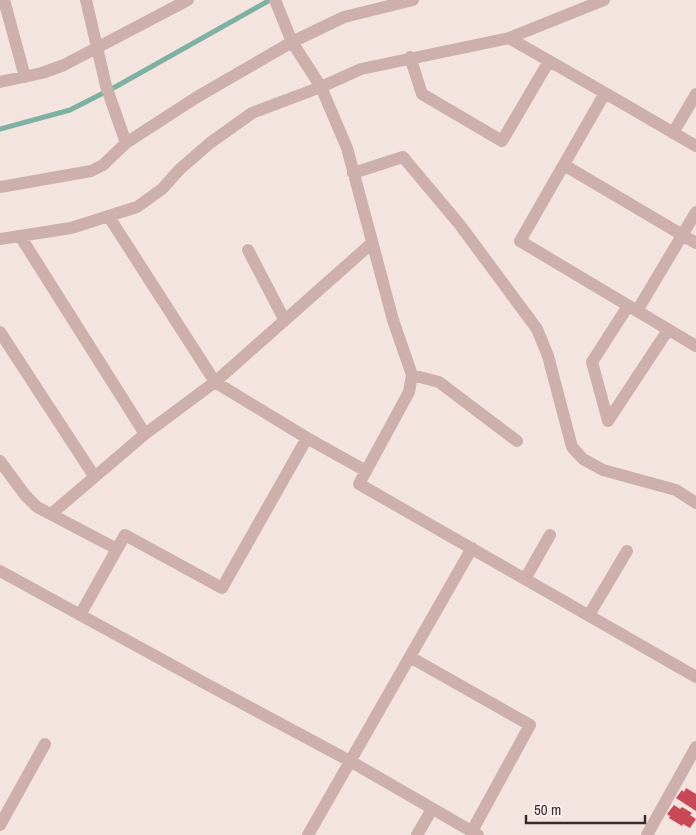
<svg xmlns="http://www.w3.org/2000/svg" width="696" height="835" viewBox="0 0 696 835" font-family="'Archivo Narrow',sans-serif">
  <rect width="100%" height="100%" fill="#f4e4e0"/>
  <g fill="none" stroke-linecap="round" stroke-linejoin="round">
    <path stroke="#7db2a3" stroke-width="5" d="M0 129 70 110 117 86 270 0"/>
  </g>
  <path fill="#c94855" d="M686 788 696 794V811L676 798 682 790 684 792Z
    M674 805 680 809 682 807 692 813 690 815 696 819 690 828 683 824 682 826 669 818 670 816 667 814Z"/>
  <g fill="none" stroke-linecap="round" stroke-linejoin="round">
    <path stroke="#cdafab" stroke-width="12" d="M4 0 25 77
      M86 0 106 86 126 143
      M275 0 292 42 321 87 347 148 393 320 412 375 409 392 359 484 696 677
      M509 38 605 93
      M410 57 422 94 502 141 549 61
      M0 82 42 73 64 65 188 0
      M673 133 696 94
      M696 146 605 93 520 241 696 346
      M564 165 696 243
      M353 173 403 157 460 225 537 329 548 356 572 447 583 459 603 470 676 490 696 503
      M0 187 91 171 103 165 126 143 197 97 292 42 344 17 413 0
      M109 217 215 382 307 438 366 471
      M20 236 145 434
      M0 239 71 228 137 207 162 189 180 169 210 143 252 113 321 87 361 69 509 38 604 0
      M248 250 284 319
      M628 306 592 362 608 421 668 330
      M637 311 696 212
      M0 332 94 476
      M412 375 439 382 517 441
      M0 461 25 495 37 507 117 549 80 615
      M51 514 145 434 215 382 372 243
      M117 549 125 535 222 588 307 438
      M0 571 210 686 350 761 478 835
      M525 579 550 535
      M589 615 627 551
      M410 657 530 725 472 831
      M0 825 45 744
      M308 835 472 548
      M417 835 432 809
      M647 835 696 747"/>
  </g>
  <path d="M526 815v8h119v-8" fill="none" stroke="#3a2a2b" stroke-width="2.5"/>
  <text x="534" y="815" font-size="15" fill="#3a2a2b" stroke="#fbf0ed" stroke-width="4" paint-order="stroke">50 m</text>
</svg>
